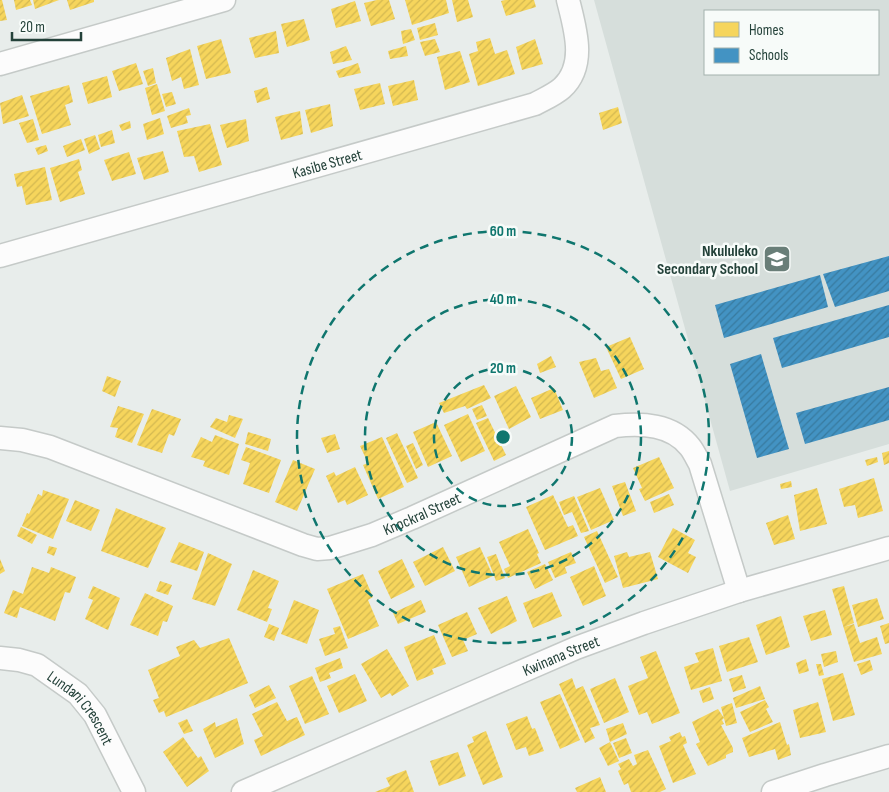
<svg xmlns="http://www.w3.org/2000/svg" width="889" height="792" viewBox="0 0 889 792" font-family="'Sofia Sans Condensed',sans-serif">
  <defs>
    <pattern id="homes-hatch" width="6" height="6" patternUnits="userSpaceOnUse" patternTransform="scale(1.25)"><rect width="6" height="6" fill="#f6d55c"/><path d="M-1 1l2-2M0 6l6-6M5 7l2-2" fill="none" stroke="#d3b851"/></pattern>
    <pattern id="schools-hatch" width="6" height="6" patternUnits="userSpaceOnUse" patternTransform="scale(1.25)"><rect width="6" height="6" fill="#4393c3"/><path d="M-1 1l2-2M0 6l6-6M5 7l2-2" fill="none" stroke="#387a9f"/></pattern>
  </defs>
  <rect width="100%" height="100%" fill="#e8edeb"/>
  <path fill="#d6dedb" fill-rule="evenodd" d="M594 0H889V444L730 491ZM705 11H878V74H705Z"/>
  <path fill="url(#homes-hatch)" d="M0 0H2L7 20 0 21Z
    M14 0H30L32 5 16 10Z
    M33 0H59L35 9Z
    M67 0H94V2L70 10Z
    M377 0H389L395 19 371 26 364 3Z
    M405 0H446L449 13 412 25Z
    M452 0H468L473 17 457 22Z
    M505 0H534L536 7 506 16 501 1Z
    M355 1 361 21 336 28 331 9Z
    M304 19 310 40 287 47 281 24Z
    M435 23 438 35 420 40 417 28Z
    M411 29 415 40 403 44 401 31Z
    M276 31 279 53 255 58 249 38Z
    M490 38 495 54 507 50 515 74 478 86 469 54 478 51 476 42Z
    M221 39 231 73 206 79 197 46Z
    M435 39 440 52 425 56 420 42Z
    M535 39 543 64 522 70 516 47Z
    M346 46 352 60 333 64 330 52Z
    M406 46 408 56 390 59 388 51Z
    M190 49 199 85 184 89 181 77 172 81 166 58Z
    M460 51 470 82 445 90 437 57Z
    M136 63 143 84 119 91 112 71Z
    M358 63 361 73 339 78 336 71Z
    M153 68 156 83 148 86 143 71Z
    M107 76 112 97 88 104 82 83Z
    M414 80 418 100 393 106 388 86Z
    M380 83 385 104 360 110 354 89Z
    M157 84 165 111 152 115 145 88Z
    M69 85 73 102 65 105 71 125 42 134 30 96Z
    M267 87 270 99 257 103 254 91Z
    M172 92 176 104 166 107 162 94Z
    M22 95 29 116 3 124 0 103Z
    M330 104 333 126 311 133 305 110Z
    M618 107 622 123 603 130 599 113Z
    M189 108 191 115 186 116 188 123 171 128 167 116Z
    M300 111 303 134 281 140 275 117Z
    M160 118 164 134 147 140 143 124Z
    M33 119 39 140 27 143 19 123Z
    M246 119 249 141 227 148 220 125Z
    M130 121 131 128 122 131 119 125Z
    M210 124 222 165 199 172 194 156 184 157 177 131Z
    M112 130 115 143 101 147 98 135Z
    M95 135 100 149 89 154 84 139Z
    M81 139 85 150 67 157 63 146Z
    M46 145 48 151 38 155 35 148Z
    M163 151 169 172 144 180 137 158Z
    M129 152 136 174 112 181 104 160Z
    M79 159 82 170 78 172 85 194 60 202 50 168Z
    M45 167 52 200 26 205 22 186 17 187 14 174Z
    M630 337 644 369 621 379 606 347Z
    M551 356 556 367 540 373 537 364Z
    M596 358 601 371 609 369 617 388 594 398 579 362Z
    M107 376 121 381 115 397 102 391Z
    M484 385 491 398 467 409 465 406 444 413 439 403Z
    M516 386 531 417 509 429 494 396Z
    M554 388 563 410 540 419 531 398Z
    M482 405 487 416 477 420 472 409Z
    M118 406 144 414 132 443 115 437 118 428 110 427Z
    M152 409 181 419 174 436 169 434 162 453 137 445Z
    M468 414 485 451 461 462 444 425Z
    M229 415 243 419 235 438 210 427 216 418 227 422Z
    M488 418 506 455 494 461 476 423Z
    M436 422 452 456 428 467 413 432Z
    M248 432 271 439 268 451 245 444Z
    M397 433 418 478 407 483 386 438Z
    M335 434 340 449 327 453 321 438Z
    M215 435 239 444 229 475 203 466 205 461 191 457 201 437 212 442Z
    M382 437 404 487 378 499 363 465 368 463 360 446Z
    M413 443 423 465 416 469 406 446Z
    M246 447 281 460 269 493 243 484 250 463 241 460Z
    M889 451V463L884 465 882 453Z
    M659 457 674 488 645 501 639 489 642 488 633 468Z
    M877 457 878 462 867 466 865 460Z
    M293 460 315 469 297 511 275 502Z
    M355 467 368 495 347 505 345 500 338 503 326 476 334 472 336 476Z
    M874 478 883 511 858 518 855 505 844 507 839 489Z
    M791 481 792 487 781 489 780 484Z
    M625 482 636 511 623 516 612 486Z
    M600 488 614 520 591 530 577 497Z
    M817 488 827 524 800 531 794 495Z
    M43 490 69 499 53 539 22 526 27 513 29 514 38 494 42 496Z
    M669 494 674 505 654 513 650 502Z
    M553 495 568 527 573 525 578 536 545 550 526 507Z
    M574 496 589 531 581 533 572 512 564 515 559 502Z
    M75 500 100 510 91 531 66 521Z
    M116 508 166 528 148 568 101 551Z
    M788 515 795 539 774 545 766 523Z
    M21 527 37 535 32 544 17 536Z
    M673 528 695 540 688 553 696 557 688 573 658 557Z
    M528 529 539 553 537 554 541 563 508 578 504 569 510 566 499 542Z
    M597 531 618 577 605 583 584 537Z
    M179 542 204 552 197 571 170 562Z
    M49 546 57 548 54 556 47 553Z
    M443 547 455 571 425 586 413 562Z
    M480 547 493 576 469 587 456 557Z
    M571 552 576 563 565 567 567 573 555 578 548 562Z
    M627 552 629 557 650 552 658 579 623 588 614 556Z
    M208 553 232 564 215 606 192 599Z
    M496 554 505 578 496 581 487 557Z
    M0 559 5 571 0 574Z
    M402 559 415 587 391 599 378 571Z
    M545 564 553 580 535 589 527 572Z
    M594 566 606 596 583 606 570 577Z
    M32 567 49 573 51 567 76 577 70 593 65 592 55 621 20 607 17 618 4 613 13 590 23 594Z
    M253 570 279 581 268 608 272 609 267 622 237 610Z
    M363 574 373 597 368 600 379 626 348 639 327 589Z
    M160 581 172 585 168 595 156 591Z
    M93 586 120 598 108 630 85 619 93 600 88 598Z
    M844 586 854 623 844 627 854 624 860 643 877 637 882 654 854 662 832 589Z
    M552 592 562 616 533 628 523 603Z
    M145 593 173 606 167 622 163 621 158 636 130 625Z
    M507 596 517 621 491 634 478 608Z
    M877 598 884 619 858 627 852 605Z
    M294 600 319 610 307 644 281 634Z
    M421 600 426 612 398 624 393 613Z
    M825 610 832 635 811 641 803 616Z
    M467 612 477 634 463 640 468 651 452 657 438 625Z
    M781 616 790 647 766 655 756 625Z
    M889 623V643L885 644 880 626Z
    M269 624 279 628 274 641 264 637Z
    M340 626 348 648 325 656 319 639 335 634 333 628Z
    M434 635 446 664 432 669 434 674 417 681 404 647Z
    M749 637 758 662 727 672 719 646Z
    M229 638 248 683 166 717 164 711 159 713 153 700 159 698 148 670 180 656 176 647 194 640 200 648Z
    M713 648 722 681 691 690 684 667 699 662 695 653Z
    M387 649 409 686 392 696 390 693 381 698 361 664Z
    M656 651 680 713 652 724 647 712 639 715 628 686 648 678 640 657Z
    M836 651 838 662 824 667 821 654Z
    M340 658 343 668 329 673 331 678 320 682 315 668Z
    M806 659 809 671 799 674 796 663Z
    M870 660 873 670 861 675 857 664Z
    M816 664H821L824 675 819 676Z
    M843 673 855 715 833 721 822 679Z
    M355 674 367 701 339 713 327 686Z
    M742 675 746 688 733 692 729 679Z
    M312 676 329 714 305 724 289 686Z
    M572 678 576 689 583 686 600 725 590 728 595 738 585 743 559 684Z
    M615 678 629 712 604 723 590 689Z
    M269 685 276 698 255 708 249 695Z
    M760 686 765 699 736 708 733 698Z
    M710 687 714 699 703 703 699 691Z
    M560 694 580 740 560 749 540 702Z
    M765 700 769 707 766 709 773 722 750 732 740 712Z
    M277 702 287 721 297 717 305 735 261 756 254 740 263 736 252 714Z
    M818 702 826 732 800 738 793 710Z
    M732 703 737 723 726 726 721 707Z
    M718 709 724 718 722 720 724 724 721 725 733 748V752L726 755V758L708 766 696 744 700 742 692 722Z
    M527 716 532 729 535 728 544 751 529 756 526 747 516 750 506 724Z
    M237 718 244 744 215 758 203 729 215 722 216 727Z
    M187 719 193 731 184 734 178 723Z
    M780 722 787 745 789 744 791 755 778 760 775 749 749 757 742 738Z
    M623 723 627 734 610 742 606 729Z
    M486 731 503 777 483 785 467 745 474 742 472 737Z
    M680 732 682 737 685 736 687 743 683 745 696 774 673 783 659 746 671 741 669 737Z
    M183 737 198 758 201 756 209 771 187 787 163 752Z
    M626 738 632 753 619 758 613 743Z
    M610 742 619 761 608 766 599 748Z
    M648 750 666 789 660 792H631L628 783 624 785 618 771 621 769 618 764 629 759 633 766 637 764 634 755Z
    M458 752 466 776 439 786 430 761Z
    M406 770 414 792H375L390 786 386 778Z
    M600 777 606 792H577L575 788Z"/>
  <path fill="url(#schools-hatch)" d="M889 256V291L835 307 823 274Z
    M820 275 828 307 724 338 715 305Z
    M889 305V337L782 368 773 338Z
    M761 354 789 449 757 458 730 364Z
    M889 387V420L805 444 796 413Z"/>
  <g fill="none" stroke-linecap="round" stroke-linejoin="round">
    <g stroke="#c5cac8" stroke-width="25">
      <g id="minor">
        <path d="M0 64 224 0"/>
        <path id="s1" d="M0 256 535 104C544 99 554 95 562 88 587 65 575 28 568 0"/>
        <path id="s2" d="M0 438 22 440 50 447 303 545 317 549 330 548 372 535 412 518 615 426C642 423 672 424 690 447 694 452 697 459 700 464L739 591"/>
        <path id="s3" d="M0 658 19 660 37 665 78 694 95 715 134 792"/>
        <path id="s4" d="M243 792 576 648 644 623 739 591 889 548"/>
        <path d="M773 792 825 775 889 756"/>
      </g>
    </g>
    <use href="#minor" stroke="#fcfcfc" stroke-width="22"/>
  </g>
  <g fill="none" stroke="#0f766e" stroke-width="2.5" stroke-dasharray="9 6">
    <circle cx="503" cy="437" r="69"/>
    <circle cx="503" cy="437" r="138"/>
    <circle cx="503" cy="437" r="206"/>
  </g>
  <defs>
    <g id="school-square" transform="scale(1.4375)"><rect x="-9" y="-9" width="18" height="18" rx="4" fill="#697e78" stroke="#f7fbf9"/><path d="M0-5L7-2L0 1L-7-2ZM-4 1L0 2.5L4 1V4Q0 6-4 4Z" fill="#fff"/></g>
  </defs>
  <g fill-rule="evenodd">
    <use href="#school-square" x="777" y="259"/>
  </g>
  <g text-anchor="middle" stroke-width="5" stroke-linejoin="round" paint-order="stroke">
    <g font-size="16" fill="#24423a" stroke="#f7fbf9">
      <text dy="6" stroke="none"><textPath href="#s1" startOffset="340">Kasibe Street</textPath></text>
      <text dy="6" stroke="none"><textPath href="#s2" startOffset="448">Knockral Street</textPath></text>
      <text dy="6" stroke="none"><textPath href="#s4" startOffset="346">Kwinana Street</textPath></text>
      <text dy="6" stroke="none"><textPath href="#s3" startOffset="100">Lundani Crescent</textPath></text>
    </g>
    <g font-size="16" font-weight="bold" fill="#24423a" stroke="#f7fbf9" text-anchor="end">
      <text x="758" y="256">Nkululeko<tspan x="758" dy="18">Secondary School</tspan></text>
    </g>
  </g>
  <circle cx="503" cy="437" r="8" fill="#0f766e" stroke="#f7fbf9" stroke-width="2.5"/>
  <g font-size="15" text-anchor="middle" font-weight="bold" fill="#0f766e" stroke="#f7fbf9" stroke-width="5" stroke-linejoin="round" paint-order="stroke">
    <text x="503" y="236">60 m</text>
    <text x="503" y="304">40 m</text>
    <text x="503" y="373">20 m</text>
  </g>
  <rect x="704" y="10" width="175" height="65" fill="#f7fbf9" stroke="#a3b1ad"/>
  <rect x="714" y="22" width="25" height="15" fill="#f6d55c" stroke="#a3b1ad"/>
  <text x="749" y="35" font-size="15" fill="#24423a">Homes</text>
  <rect x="714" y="48" width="25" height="15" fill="#4393c3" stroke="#a3b1ad"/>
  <text x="749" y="60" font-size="15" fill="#24423a">Schools</text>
  <path d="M12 32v8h69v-8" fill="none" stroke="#24423a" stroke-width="2.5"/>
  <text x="20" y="32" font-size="15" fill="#24423a" stroke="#f7fbf9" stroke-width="4" paint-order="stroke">20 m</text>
</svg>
